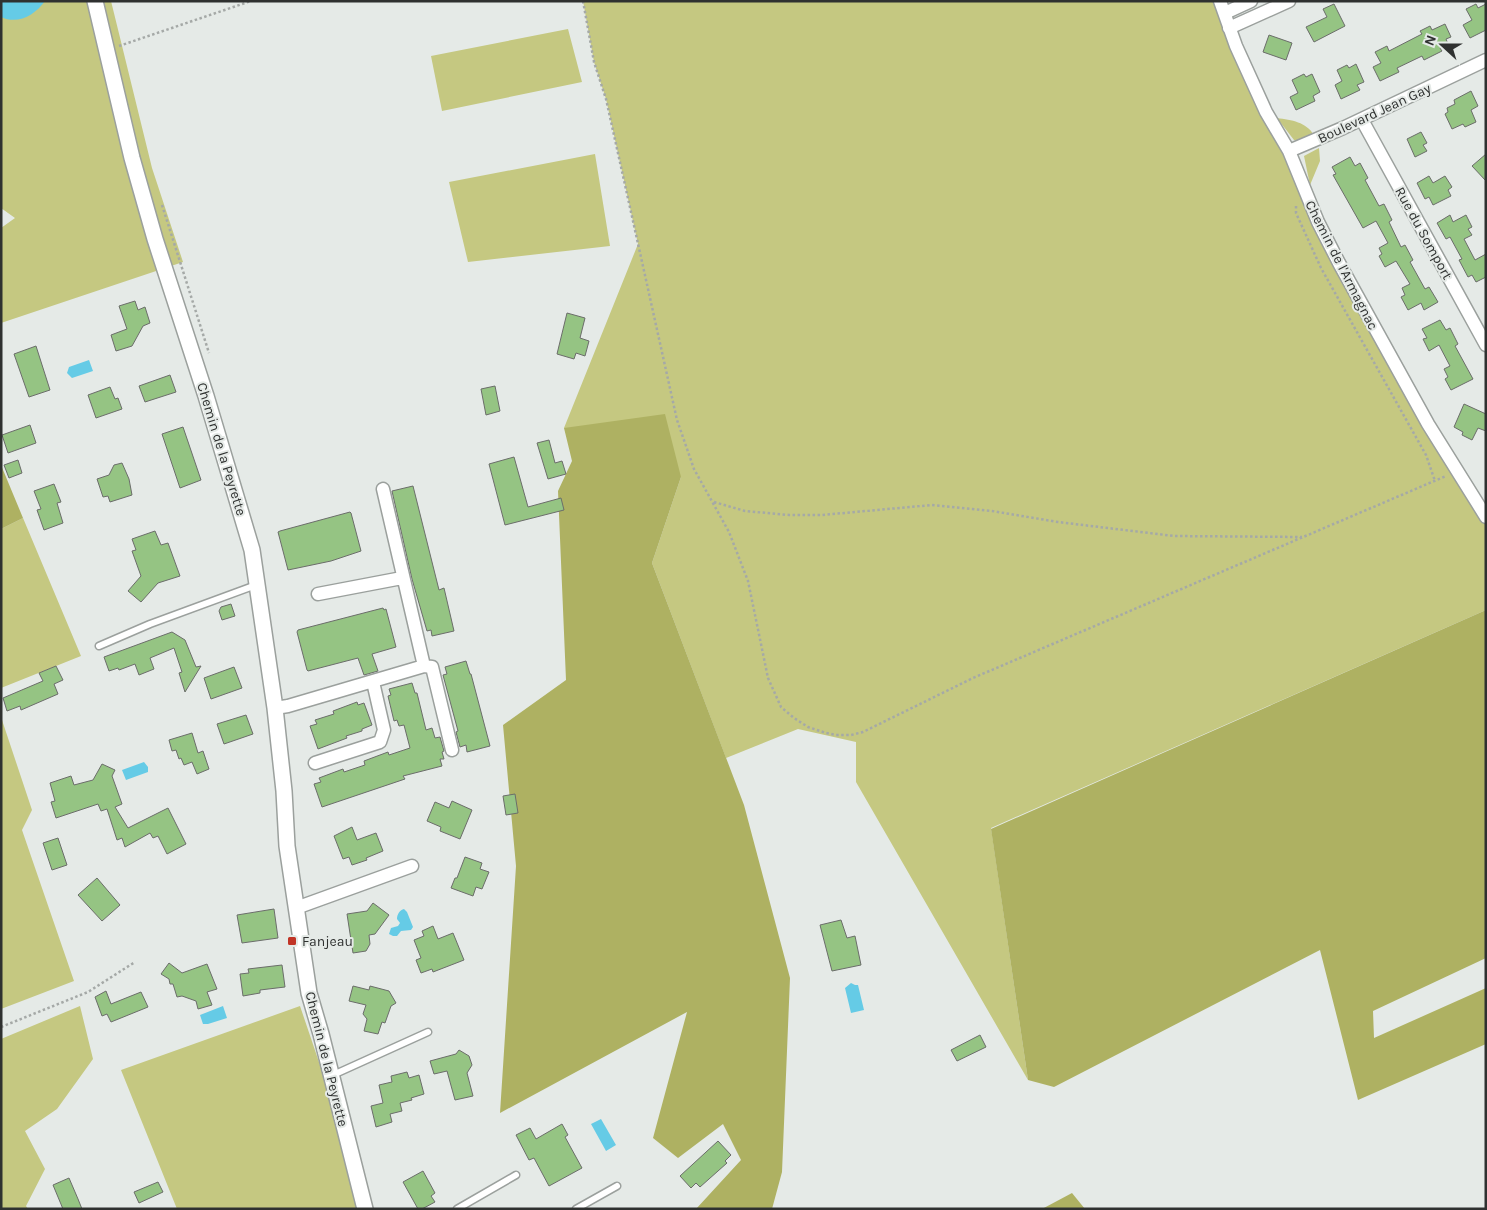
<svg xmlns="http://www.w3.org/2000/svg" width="1487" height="1210" viewBox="0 0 1487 1210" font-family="Karla,sans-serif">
  <rect width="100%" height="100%" fill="#e5eae7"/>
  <path fill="#c5c881" d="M1 1H111L152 168 183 262 1 323V228L15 218 1 208Z
    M583 1H1218L1306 194 1486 517V610L991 828 1028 1080 856 782V742L798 729 726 758 652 563 681 477 564 428 638 244 606 99 594 62Z
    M568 29 582 82 442 111 431 56Z
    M1277 118C1292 120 1306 122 1314 135L1300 141 1294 140Z
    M1319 148 1320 161 1310 185 1304 156Z
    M595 154 610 246 468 262 449 182Z
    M23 518 81 656 1 688V529Z
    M1 717 32 810 22 830 74 981 1 1009Z
    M80 1006 93 1059 57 1109 25 1131 45 1169 26 1206 28 1209H1V1039Z
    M300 1006 321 1068 357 1209H177L121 1070Z"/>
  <path fill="#aeb162" d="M665 414 681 477 652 563 744 805 790 978 782 1172 772 1209H696L741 1160 723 1124 678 1158 653 1138 687 1012 500 1113 516 866 503 725 566 680 558 491 572 461 564 428Z
    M1 465 23 518 1 529Z
    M1486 610V958L1373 1011 1374 1038 1486 988V1044L1358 1100 1320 950 1054 1087 1028 1080 991 829Z
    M1072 1193 1085 1209H1042Z"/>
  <path fill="#65cbe6" d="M1 1H45C35 15 18 25 1 17Z
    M89 360 93 371 72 378 67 373 69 367Z
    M144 762 148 767V772L126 780 122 770Z
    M404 909 407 912 413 927 411 930 401 931 397 936H393L389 934 391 928 398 926 400 923 397 919C397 914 400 910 404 909Z
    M851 983 855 985H858L864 1010 851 1013 845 988Z
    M223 1006 227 1018 208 1024H203L200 1015Z
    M601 1119 616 1145 606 1151 591 1124Z"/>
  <path fill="#95c483" stroke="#6b6d6a" d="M1334 4 1345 26 1314 42 1306 27 1327 17 1323 9Z
    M1476 4 1478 8 1486 4V30L1470 38 1463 25 1472 20 1466 9Z
    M1445 24 1451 37 1446 39 1448 44 1440 48 1442 51 1424 60 1422 56 1397 68 1399 72 1380 81 1373 67 1381 63 1375 52 1387 46 1389 51 1422 34 1420 31 1430 26 1432 30Z
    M1269 35 1292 43 1286 60 1263 52Z
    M1356 64 1364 82 1357 85 1360 90 1341 99 1335 85 1342 81 1337 70 1347 65 1349 68Z
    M1304 74 1306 77 1312 74 1320 92 1313 96 1315 101 1296 110 1290 97 1298 93 1292 80Z
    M1471 91 1478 106 1471 110 1476 122 1465 127 1463 124 1452 129 1445 114 1448 112 1447 108 1455 104 1454 100Z
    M1421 132 1427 143 1423 145 1427 151 1415 157 1407 139Z
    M1486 154V181L1472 166Z
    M1350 157 1355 166 1360 163 1368 178 1365 180 1379 206 1384 204 1392 220 1389 222 1401 247 1405 245 1413 260 1410 262 1425 289 1429 287 1438 302 1424 310 1421 303 1408 310 1401 297 1405 295 1402 288 1410 284 1396 261 1385 267 1379 256 1382 254 1379 248 1388 243 1376 221 1363 228 1333 175 1336 174 1332 167Z
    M1429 176 1433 183 1445 176 1452 187 1448 190 1451 196 1433 205 1429 197 1425 199 1417 183Z
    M1450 215 1453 222 1466 215 1472 227 1468 229 1472 235 1464 239 1475 260 1486 254V277L1476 282 1472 275 1468 277 1459 260 1462 259 1450 237 1446 239 1437 223Z
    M135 301 138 310 145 307 150 323 143 326 132 346 116 351 111 335 127 329 119 306Z
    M567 313 585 318 580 338 589 341 585 356 576 353 574 359 557 354Z
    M1440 320 1446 330 1450 328 1458 344 1455 346 1473 379 1451 390 1445 379 1448 377 1444 369 1450 366 1439 345 1429 351 1423 339 1427 338 1422 329Z
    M36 346 50 390 29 397 14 354Z
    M170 375 176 392 145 402 139 386Z
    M495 386 500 411 486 415 481 389Z
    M110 387 115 399 118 398 122 409 96 418 88 395Z
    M1464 404 1486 414V431L1478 428 1472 440 1462 435 1463 432 1454 427Z
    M30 425 36 443 8 453 2 435Z
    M183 427 201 480 180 488 162 434Z
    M549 440 555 463 562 461 566 474 548 479 537 443Z
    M514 457 528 507 561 498 564 510 505 525 489 464Z
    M18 460 22 473 9 478 4 465Z
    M122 463 129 479 132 495 110 502 108 496 103 497 97 479 109 475 114 465Z
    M54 484 61 502 57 503 63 523 44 530 37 510 41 509 34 491Z
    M413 486 439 590 444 588 454 631 432 636 431 630 427 631 412 579 392 491Z
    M350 512 351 513 361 551 331 561 288 570 278 532 280 531Z
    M155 531 161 545 168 543 180 576 158 583 141 602 128 591 141 576 132 551 136 550 132 539Z
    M231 604 235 616 222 620 219 611 221 607Z
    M383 608 384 610 386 609 396 647 372 654 378 671 364 675 358 658 308 671 307 670 297 632 298 630Z
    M172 632 185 640 196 667 201 666 185 692 179 673 182 672 174 648 150 658 154 669 139 675 135 664 119 670 118 668 109 671 104 657Z
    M466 661 470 674H471L490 746 467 752 466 745 460 747 456 732 458 731 443 675 447 674 445 667Z
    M56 666 63 680 54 684 58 694 21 710 20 706 7 711 3 698 43 681 39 673Z
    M234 667 242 688 211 699 204 678Z
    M412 683 415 693H417L426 730 432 728 435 738 440 737 444 751 442 752 444 759H440L442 766 403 776 405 779 322 807 314 784 321 782 319 778 343 769 344 772 365 765 364 761 388 752 389 755 410 748 404 725 399 726 397 720 394 721 388 696 391 695 389 689Z
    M357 702 358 705 364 703 372 725 362 729V731L346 736 347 738 318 749 310 726 317 724 315 720 334 714 333 711Z
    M246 715 253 734 224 744 217 724Z
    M192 733 198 753 203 751 209 769 197 774 192 762 184 765 181 758 179 759 176 750 172 751 169 740Z
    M102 764 115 770 112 776 122 804 115 807 128 828 168 808 186 844 167 854 158 836 153 838 150 833 125 847 122 838 117 840 107 809 101 811 98 804 56 818 51 802 55 801 50 783 71 776 74 785 93 780Z
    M515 794 518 813 506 815 503 796Z
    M452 801 472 810 460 839 440 831 441 827 427 821 435 802 449 808Z
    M352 827 357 840 376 833 383 851 366 858 367 860 352 865 349 857 343 859 334 836Z
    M58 838 67 865 52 870 43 843Z
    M465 857 482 863 480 869 489 872 482 889 476 887 473 896 451 888 455 878H457Z
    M97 878 120 905 102 921 78 895Z
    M373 903 389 915 375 934 369 935 370 944 366 951 353 953 347 914 367 911Z
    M274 909 278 938 242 943 237 915Z
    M841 920 847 938 855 936 861 965 832 971 820 925Z
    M433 926 438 939 453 933 464 960 433 972 432 969 421 973 416 960 421 958 414 940 424 936 422 931Z
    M169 963 182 973 207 964 217 989 207 992 212 1005 198 1009 196 1001 182 996 177 997 173 984H170L169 979 161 974Z
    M282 965 285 987 260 990V993L243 996 240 974 249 973 248 969Z
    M353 986 369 990 370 986 389 991 396 1003 391 1006 385 1023 382 1022 378 1034 364 1031 367 1019 363 1014 366 1005 349 1001Z
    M106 991 111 1004 141 992 148 1007 111 1022 107 1014 102 1016 95 997Z
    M980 1035 986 1047 957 1061 951 1050Z
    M459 1050 469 1056 472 1065 467 1073 473 1096 455 1100 447 1071 434 1074 430 1061 456 1054Z
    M407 1072 409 1078 419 1075 424 1094 411 1098 412 1100 400 1103 402 1111 390 1114 392 1122 376 1127 371 1106 383 1103 379 1085 392 1082 391 1076Z
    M562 1124 568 1135 565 1137 582 1168 549 1186 534 1158 529 1160 516 1135 530 1128 536 1139Z
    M718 1141 731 1155 725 1161 727 1163 700 1187 696 1183 691 1188 680 1176Z
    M423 1171 435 1193 431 1196 435 1202 422 1209H418L403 1182Z
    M69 1178 78 1199 82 1209H63L53 1185Z
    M158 1182 163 1192 139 1203 134 1192Z"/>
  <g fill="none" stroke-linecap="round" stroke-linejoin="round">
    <g stroke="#9ba09d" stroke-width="9">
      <path id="service" d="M99 646 150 624 256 585
        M333 1075 428 1032
        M457 1209 516 1175
        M576 1209 617 1186"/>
    </g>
    <g stroke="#9ba09d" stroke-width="15">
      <path id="minor" d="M1220 1 1236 46 1266 112 1289 151 1318 222 1339 263 1428 424 1486 517
        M1225 13 1251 1
        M1229 28 1289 1
        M1362 120 1486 345
        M1289 151 1343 128 1486 60
        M318 594 402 578
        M424 666 432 667 452 750
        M275 708 288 706 424 666 383 489
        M315 763 380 742 384 730 373 682
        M296 908 412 866"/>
    </g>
    <g stroke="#9ba09d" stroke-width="18">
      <path id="tertiary" d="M95 1 132 158 155 239 206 396 252 550 275 708 284 791 287 846 309 993 321 1034 365 1209"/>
    </g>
    <path stroke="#a5a9a7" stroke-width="2.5" stroke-dasharray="2.5 2.5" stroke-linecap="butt" d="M583 1 594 62 606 99 677 420 694 469 729 532 748 581 768 678 781 707 794 718 808 727 826 733 836 735H851L863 732 973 678 1446 476
      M119 46 251 1
      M162 205 209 353
      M1296 206V213L1321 268 1426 455 1435 481
      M714 502 745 511 789 515H822L932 505 992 511 1058 522 1174 536 1302 537
      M1 1027 88 992 135 962"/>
    <use href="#service" stroke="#fff" stroke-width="6"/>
    <use href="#minor" stroke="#fff" stroke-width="12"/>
    <use href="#tertiary" stroke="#fff" stroke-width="15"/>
  </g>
  <rect fill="#c13426" stroke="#e5eae7" stroke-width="2" x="287" y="936" width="10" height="10" rx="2.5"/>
  <g text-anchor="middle" stroke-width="4" stroke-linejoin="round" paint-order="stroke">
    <g font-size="14" fill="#2f3130" stroke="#e5eae7">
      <text transform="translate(1374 113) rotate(-25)" y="5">Boulevard Jean Gay</text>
      <text transform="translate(1424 233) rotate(61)" y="5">Rue du Somport</text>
      <text transform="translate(1342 265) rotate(63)" y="5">Chemin de l'Armagnac</text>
      <text transform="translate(222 449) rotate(73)" y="5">Chemin de la Peyrette</text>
      <text transform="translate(327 1059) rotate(76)" y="5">Chemin de la Peyrette</text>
    </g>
    <g font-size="14" fill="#2f3130" stroke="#e5eae7" text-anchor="start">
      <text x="302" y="946">Fanjeau</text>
    </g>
  </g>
  <rect width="1487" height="1210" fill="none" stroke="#2f3130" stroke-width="5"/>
  <g transform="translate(1442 45) rotate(291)" stroke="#e5eae7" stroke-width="4" paint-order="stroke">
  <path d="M0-4L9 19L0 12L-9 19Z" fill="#2f3130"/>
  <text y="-8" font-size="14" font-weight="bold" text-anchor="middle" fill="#2f3130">N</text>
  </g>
</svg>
